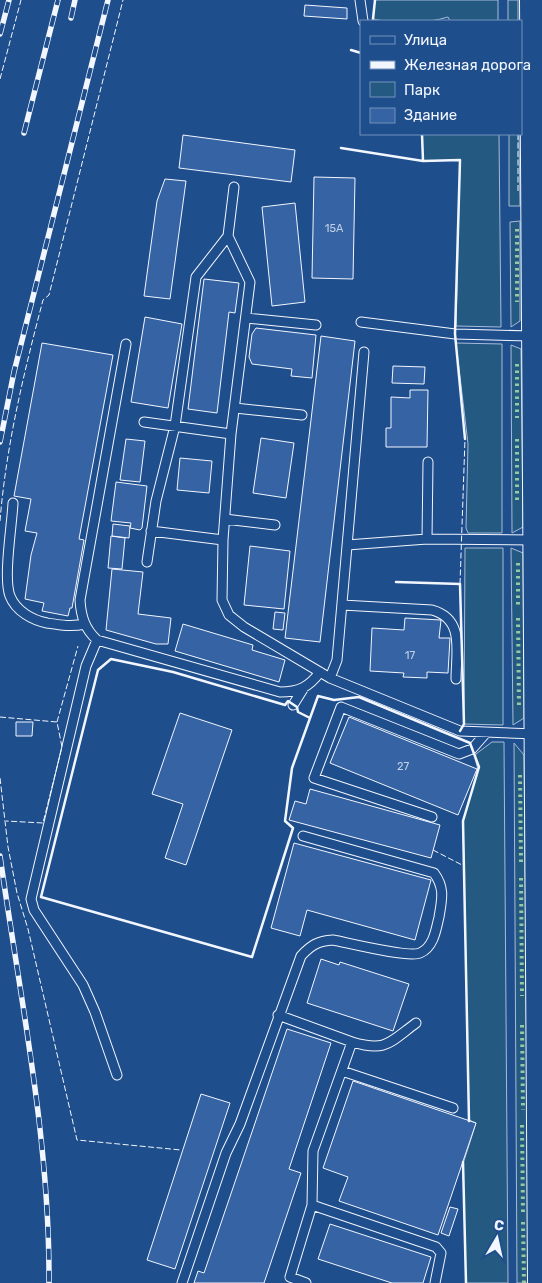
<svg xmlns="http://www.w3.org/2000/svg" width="542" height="1283" viewBox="0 0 542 1283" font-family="Rubik,sans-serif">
  <rect width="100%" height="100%" fill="#1f4e8c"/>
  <path fill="#245a82" stroke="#a8bbd7" d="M375 0H498V21H450L448 17C426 24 396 24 373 19Z
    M508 0H518V21H508Z
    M422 134H499L501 327 456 326 460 160 423 161Z
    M509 134H519L520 206H509Z
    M520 221V321L511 327 510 222Z
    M456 343 502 344V533H468L466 528 468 444Z
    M511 345 521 349 523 527 512 533Z
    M465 548H503V725L464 724Z
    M511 548 523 553 524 718 513 725Z
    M492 742H504L508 1283H466L463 1164 476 1123 469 1120 463 821 478 770 475 758 476 754Z
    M514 743 524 755 529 1283H517Z"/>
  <path fill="#3563a3" stroke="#f2f6ff" d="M305 5 347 8V19L304 16Z
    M183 135 295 150 291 182 179 168Z
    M314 177 355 178 353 279 312 278Z
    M165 179 186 181 170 299 144 296 157 201Z
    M295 203 305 302 272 306 262 207Z
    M204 279 239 283 235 313 229 312 217 413 188 409Z
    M145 317 182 324 168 408 131 402Z
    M256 328 316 335 312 378 291 376 292 369 252 364 249 357 252 334Z
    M321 336 355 341 320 642 285 638Z
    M42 343 113 355 79 539 84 540 72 608H70L68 616 42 611 44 603 25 599 31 555 37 533 25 531 31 499 14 496Z
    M393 366 425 367 424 384 392 383Z
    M410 390H428L427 447H386V428H391V397L410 398Z
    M261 438 294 443 286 498 253 493Z
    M126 439 145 441 140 482 120 480Z
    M180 458 212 461 209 493 177 490Z
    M116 482 147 486 142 528 140 530 130 528 131 523 111 521Z
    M113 524 130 526 129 538 112 536Z
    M111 536 125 538 122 569 108 568Z
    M250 546 290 551 284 609 244 605Z
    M112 569 143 572 138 614 171 618 168 644H156L106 630Z
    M275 612 285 613 283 630 273 629Z
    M405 618 441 620 439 638H450L448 673 427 672V678L403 677 404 673 370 671 372 628 404 630Z
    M183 624 253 645 252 650 285 660 279 682 175 651Z
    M180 713 232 730 186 865 165 858 183 804 152 794Z
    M349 717 477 769 458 815 330 763Z
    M16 722H33L32 736H16Z
    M310 789 440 825 431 858 289 820 295 801 306 804Z
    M294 843 431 880 415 940 307 910 300 936 271 928Z
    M321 959 339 965 340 962 409 984 393 1031 307 1003Z
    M287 1029 331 1043 289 1169 301 1173 264 1283H194L198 1271 204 1273Z
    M353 1081 476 1123 438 1235 339 1201 348 1177 323 1168Z
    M201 1094 230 1103 175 1269 147 1260Z
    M450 1207 458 1209 449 1236 441 1233Z
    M330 1224 431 1257 423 1283H392L318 1259Z"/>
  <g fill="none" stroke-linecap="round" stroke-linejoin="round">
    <g stroke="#f2f6ff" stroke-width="11">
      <path id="lane" d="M360 0 363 21
        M234 187 228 236 250 282 231 434 223 540 222 600 229 615 244 627 330 678 460 731 536 734
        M246 318 316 325
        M361 322 455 334 532 336
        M126 344 80 600C81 617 85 629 97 640L280 692C299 692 309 687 320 672
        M235 408 302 415
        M144 422 231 434
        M13 503C12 525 3 578 10 596 16 611 32 620 47 623 60 625 71 627 85 624
        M225 519 275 525
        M151 531 223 540
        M427 539 428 462
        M347 545 427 539 534 540
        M147 562 156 501 175 426 196 277 228 236
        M342 605 432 610C465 619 456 652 456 679
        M97 640 86 666 31 899 34 910 83 985 95 1012 117 1075
        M330 678 337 660 364 352
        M293 705 303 689
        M432 817 314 778 341 707 459 754 472 749 486 733
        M278 1015 352 1042 313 1151 312 1205 290 1277 306 1283
        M352 1042C386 1052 389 1043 416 1023
        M342 1071 453 1108
        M312 1205 436 1247 441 1253 435 1283
        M182 1283 226 1153 240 1124 301 956C311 945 318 941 333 940 349 943 408 958 420 953 434 947 436 929 439 917 442 899 445 888 434 873L303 836"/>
    </g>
    <g stroke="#f2f6ff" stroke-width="28">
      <path id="primary" d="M533 0 541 1283"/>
    </g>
    <use href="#lane" stroke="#1f4e8c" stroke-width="9"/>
    <use href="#primary" stroke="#1f4e8c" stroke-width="26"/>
    <g stroke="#f2f6ff" stroke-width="5.5">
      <path id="rail" d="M71 18 75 0
        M0 34 9 0
        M24 133 58 0
        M0 442 14 372 108 0
        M0 856C20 998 50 1139 49 1283"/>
    </g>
    <use href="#rail" stroke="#1f4e8c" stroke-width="4" stroke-dasharray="11" stroke-linecap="butt"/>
    <path stroke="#97c8a6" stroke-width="4" stroke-dasharray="2.5 4" stroke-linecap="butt" d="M517 229V302
      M517 364V418
      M517 439V504
      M518 563V607
      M518 618 519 708
      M520 775 521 863
      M521 878 522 996
      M522 1025 523 1110
      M522 1125 523 1212
      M523 1222 524 1283"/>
    <path stroke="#f2f6ff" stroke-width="1" stroke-dasharray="6 2.5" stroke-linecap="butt" d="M0 79 21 0
      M518 134V192
      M0 521C6 446 24 372 43 300L49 295 123 0
      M460 584 465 439
      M0 717 57 722 62 747 43 823 6 821
      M57 722 78 646
      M0 778 8 847 17 893 28 929 77 1140 181 1150
      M433 850 464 866"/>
    <path stroke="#f2f6ff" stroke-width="2.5" d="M373 19 375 0
      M351 50 361 53
      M422 134 423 161
      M341 148 423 161 460 160 455 334 465 439
      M396 582 460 584 464 724 460 731
      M310 718 298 712 297 707 288 701 285 705 173 672 111 659 98 670 41 897 252 957 293 828 285 821 292 768 318 696 334 700 359 697 470 743 479 767 463 821 469 1121
      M463 1162 466 1283"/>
  </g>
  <g text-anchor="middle" stroke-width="4" stroke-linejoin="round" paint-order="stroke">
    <g font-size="11" fill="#c3d1e8">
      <text x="334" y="232">15А</text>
      <text x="410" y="659">17</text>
      <text x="403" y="770">27</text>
    </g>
  </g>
  <rect x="360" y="20" width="162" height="115" fill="#1f4e8c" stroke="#7391ba"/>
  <rect x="370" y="36" width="25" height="8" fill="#1f4e8c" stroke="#7391ba"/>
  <text x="404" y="45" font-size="15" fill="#f2f6ff">Улица</text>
  <rect x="370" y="61" width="25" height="8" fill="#f2f6ff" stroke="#7391ba"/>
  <text x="404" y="70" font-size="15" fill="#f2f6ff">Железная дорога</text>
  <rect x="370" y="82" width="25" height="15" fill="#245a82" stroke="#7391ba"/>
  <text x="404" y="95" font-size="15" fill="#f2f6ff">Парк</text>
  <rect x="370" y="108" width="25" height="15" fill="#3563a3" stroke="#7391ba"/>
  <text x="404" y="120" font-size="15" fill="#f2f6ff">Здание</text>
  <g transform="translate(497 1238) rotate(9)" stroke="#1f4e8c" stroke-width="4" paint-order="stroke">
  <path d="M0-4L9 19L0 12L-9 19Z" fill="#f2f6ff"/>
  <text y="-8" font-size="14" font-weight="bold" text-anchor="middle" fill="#f2f6ff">С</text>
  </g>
</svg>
